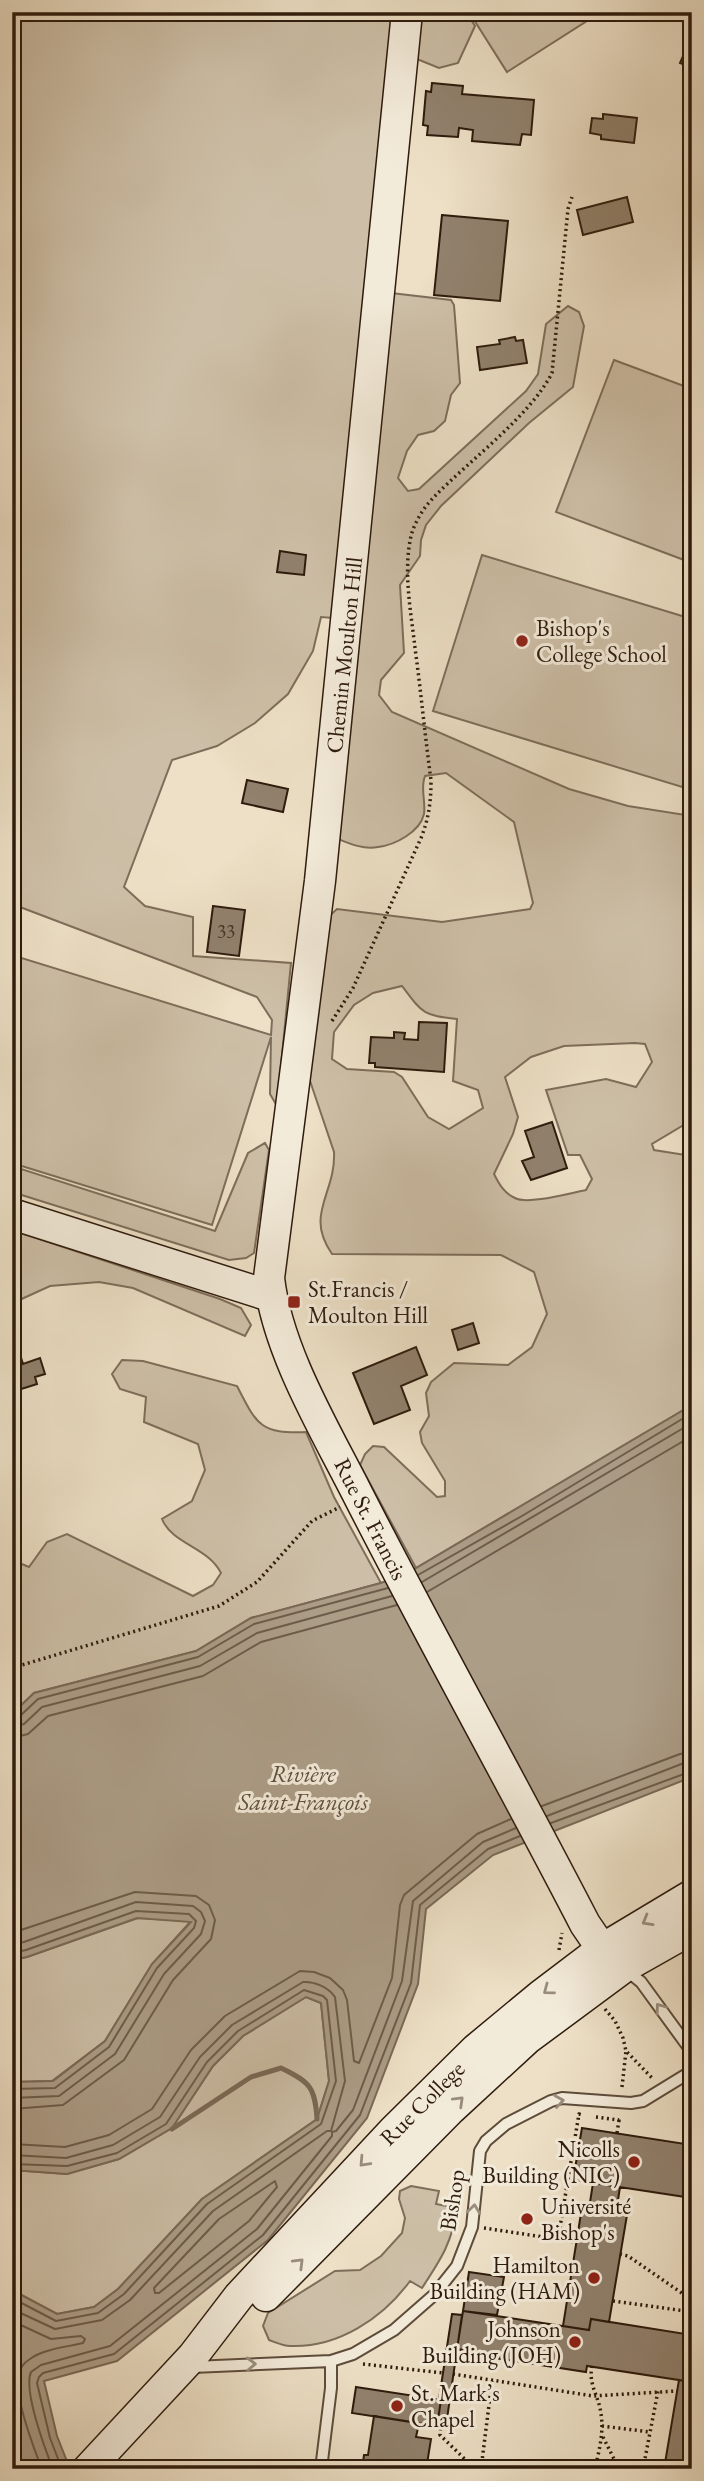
<svg xmlns="http://www.w3.org/2000/svg" width="704" height="2481" viewBox="0 0 704 2481" font-family="'EB Garamond',serif">
  <rect width="100%" height="100%" fill="#ede0c6"/>
  <filter id="stains"><feTurbulence type="fractalNoise" baseFrequency=".00286" numOctaves="4"/><feColorMatrix values="0 0 0 0 .2 0 0 0 0 .09 0 0 0 0 .02 0 0 0 .5 -.17"/></filter>
  <radialGradient id="worn" r=".72"><stop offset=".6" stop-color="#630" stop-opacity="0"/><stop offset="1" stop-color="#630" stop-opacity=".3"/></radialGradient>
  <path fill="#cdbfa7" stroke="#7e6d5a" stroke-width="2" fill-rule="evenodd" d="M12 12H396L333 618 321 617 313 651 288 694 255 723 217 746 172 760 124 887 145 906 193 917V956L291 963 277 1106 270 1094 271 1037 212 1225 12 1163V955L271 1035 272 1020 257 997 12 904Z
    M416 12H466L475 26 458 63 439 68 412 57Z
    M469 12H601L507 72Z
    M391 293 451 300 454 305 460 383 451 395 445 421 434 431 418 435 407 451 398 478 408 491 419 489 526 391 538 374 546 324 568 306 579 312 584 326 573 387 529 423 441 506 426 525 421 540 420 556 400 585 404 653 381 680 379 695 392 712 569 789 628 806 692 816V1073L689 1074 688 1083 692 1087V1120L652 1144 654 1150 692 1156V1405L416 1568 360 1465 365 1454 373 1446 384 1447 437 1497 445 1496V1481L422 1443 420 1432 429 1416 426 1393 431 1382 454 1363 508 1365 532 1347 547 1314 534 1272 501 1255 332 1254C304 1214 336 1194 334 1152L307 1072 326 919 337 909 442 922 530 909 533 903 514 822 446 773 425 776C420 789 426 801 424 814 420 832 395 845 378 847 363 850 348 843 336 838ZM402 986C423 1014 423 1015 457 1019L453 1081 478 1090 483 1108 449 1129 428 1117 402 1077 394 1072 347 1069 332 1059 334 1032 354 1005 373 993ZM635 1043 645 1044 652 1062 636 1087 606 1079 546 1090 568 1155H580L592 1179 586 1190C570 1193 528 1205 515 1198 504 1193 499 1184 494 1174L513 1134 518 1117 505 1077 531 1057 564 1046Z
    M614 360 692 389V563L556 512Z
    M482 555 692 619V790L433 711Z
    M265 1143 269 1150 254 1253 246 1258 229 1260 12 1192V1166L215 1231 248 1153Z
    M12 1230 220 1299 241 1308 251 1325 245 1336 133 1288 99 1282 50 1286 15 1302 12 1300Z
    M122 1360 143 1361 237 1386C257 1425 260 1434 306 1432L334 1497 381 1583 251 1618 196 1651 34 1693 12 1714V1560L29 1567 47 1542 67 1534 193 1596 213 1585 221 1573C208 1547 172 1544 162 1519L192 1501 205 1470 198 1444 144 1422 146 1397 120 1389 112 1374Z
    M138 1918 191 1921 152 1964 105 2041 52 2081 12 2082V1960L27 1957Z
    M306 1997 321 2003 329 2081 317 2119 202 2199 118 2289 94 2307 57 2314 12 2290V2170L67 2174 119 2159 172 2128 213 2066 243 2036Z
    M411 2186 439 2191 436 2204 457 2208C452 2243 441 2259 422 2288L410 2281C383 2318 338 2348 290 2346 283 2346 275 2342 269 2340L263 2326 268 2313 335 2271 360 2270 381 2256 402 2233 405 2218 399 2199 400 2191Z"/>
  <path fill="#ac9d87" stroke="#7a6956" stroke-width="2" d="M692 1405V1777L493 1855 426 1909 418 1984 367 2118 268 2240 117 2361 44 2381 57 2436 70 2469H12V2290L57 2314 94 2307 118 2289 202 2199 317 2119 329 2081 321 2003 306 1997 243 2036 213 2066 172 2128 119 2159 67 2174 12 2170V2082L53 2081 105 2041 152 1964 191 1922 137 1918 27 1957 12 1960V1714L34 1693 196 1651 251 1618 381 1583 416 1568Z"/>
  <g fill="none" stroke-linecap="round" stroke-linejoin="round">
    <path stroke="#6d5c4a" stroke-width="2" d="M418 1575 522 1516 692 1413
      M422 1582 692 1423
      M427 1592 692 1436
      M12 1718 19 1717 38 1699 198 1657 254 1624 388 1588
      M12 1727 24 1724 42 1707 200 1666 257 1633 392 1596
      M12 1738 28 1734 48 1716 203 1676 261 1642 397 1605
      M542 1806 680 1754 692 1752
      M547 1816 684 1763 692 1762
      M551 1823 692 1771
      M12 1933 135 1892 196 1896 209 1905 215 1920 211 1939 173 1980 124 2060 63 2105 12 2109
      M12 1944 24 1942 136 1902 193 1906 201 1912 205 1921 201 1934 164 1974 115 2054 59 2096 12 2098
      M12 1953 26 1950 136 1911 189 1914 196 1921 194 1928 157 1968 109 2047 55 2088 12 2089
      M12 2144 65 2147 109 2135 152 2109 191 2050 225 2016 300 1971 314 1972 330 1978 343 1990 347 2000 354 2061 359 2063 392 1978 400 1905 404 1895 477 1834 511 1819
      M12 2155 66 2158 113 2145 160 2117 200 2057 232 2025 303 1982C314 1981 328 1987 335 1997L345 2081 331 2131H327L213 2211 130 2300 102 2320 55 2329 12 2309
      M12 2164 67 2166 117 2153 166 2124 207 2062 238 2031 304 1990 323 1996 327 2000 336 2081 321 2124 207 2204 124 2294 98 2313 56 2321 12 2298
      M275 2181 277 2187 249 2221 159 2293H155L154 2288 219 2219Z
      M12 2321 51 2339 81 2336 85 2339 83 2343C67 2347 43 2349 30 2359 23 2363 19 2370 18 2378 15 2398 34 2449 42 2469
      M53 2469C45 2449 23 2390 31 2372L41 2365 110 2346 257 2229 332 2136V2132L336 2131 353 2110 402 1981 413 1901 483 1842 516 1828
      M62 2469 50 2438 37 2383 39 2377 43 2373 114 2354 263 2235 360 2115 411 1983 420 1905 488 1849 520 1836"/>
    <path stroke="#7a6956" stroke-width="5" d="M172 2129 251 2077 281 2068C310 2082 315 2087 317 2119"/>
  </g>
  <path fill="#91816d" stroke="#2e1b0d" stroke-width="2" d="M692 36V68L680 63Z
    M432 83 463 86 462 94 534 100 531 135 522 134 520 145 472 141 473 130 459 128 458 137 427 135 428 126 423 125 426 91 431 92Z
    M603 114 637 118 634 143 601 139V135L590 133 592 118 603 119Z
    M627 197 633 222 583 235 577 210Z
    M442 215 508 221 500 301 434 295Z
    M515 337 516 341 523 340 527 363 480 370 477 347 500 344 499 340Z
    M280 551 306 555 304 575 277 572Z
    M247 780 288 789 283 812 242 803Z
    M213 906 245 910 239 956 207 952Z
    M419 1022 447 1023 444 1072 375 1067V1063H369L371 1037 394 1038V1032L405 1033 404 1039 418 1040Z
    M552 1122 567 1168 531 1180 522 1161 534 1157 525 1131Z
    M473 1323 479 1343 458 1350 452 1330Z
    M12 1338H15L23 1364 40 1358 45 1374 35 1377 37 1384 12 1392Z
    M416 1347 427 1375 401 1386 410 1410 374 1424 353 1373Z
    M582 2128 692 2145V2198L573 2180Z
    M593 2183 620 2187 616 2213 627 2215 609 2322 591 2319 589 2330 563 2326 582 2207 589 2209Z
    M469 2272 504 2277 497 2315 463 2311Z
    M463 2311 589 2330 591 2319 692 2335V2382L587 2366 586 2372 488 2357V2354L457 2349Z
    M452 2314 462 2315 447 2419 437 2426 441 2400 439 2399Z
    M679 2380 692 2382V2451L689 2469H664Z
    M356 2387 441 2400 437 2426 352 2413Z
    M374 2416 419 2423 416 2437 431 2439 427 2464 405 2461 404 2469H362L364 2455H368Z"/>
  <g fill="none" stroke-linecap="round" stroke-linejoin="round">
    <g stroke="#5e4c3b" stroke-width="14">
      <path id="lane" d="M626 1970 641 1982 692 2052
        M193 2367 331 2361 353 2354 394 2330 434 2295 457 2266 472 2227 480 2151 486 2141 506 2124 551 2101 562 2098 631 2103 643 2101 692 2071
        M321 2469 331 2388V2361"/>
    </g>
    <g stroke="#2e1b0d" stroke-width="33">
      <path id="secondary" d="M407 12 320 881 269 1278C277 1350 324 1428 357 1493 431 1638 510 1779 585 1924L602 1949 623 1968
        M12 1214 270 1296
        M266 2296 451 2109 527 2039 623 1968 692 1929
        M88 2469 193 2356 239 2296 393 2131 476 2049 540 1996 602 1949 692 1895"/>
    </g>
    <path stroke="#2e1b0d" stroke-width="3.5" stroke-dasharray="2 3.5" stroke-linecap="butt" d="M332 1021 353 988 421 838C429 818 431 801 431 780 425 736 421 692 415 648 411 612 403 572 411 536 415 521 424 507 435 496 470 460 530 416 552 373L568 209 572 197
      M12 1668 219 1606 257 1582 312 1521 340 1507
      M559 1950 562 1933
      M605 2009 615 2021 623 2038 626 2051 653 2079
      M622 2087 626 2051
      M596 2117 619 2120 620 2116
      M617 2133 619 2120
      M484 2228 576 2242
      M558 2239 579 2114 582 2115
      M620 2254 628 2256 692 2300
      M613 2301 692 2312
      M363 2364 443 2373
      M592 2366C588 2385 599 2396 601 2414 604 2432 599 2451 595 2469
      M453 2374 593 2396 677 2391
      M441 2423 440 2435 475 2469
      M602 2426 650 2432
      M603 2437 619 2469
      M481 2469 492 2381
      M643 2469 658 2391"/>
    <use href="#lane" stroke="#f3ebda" stroke-width="10"/>
    <use href="#secondary" stroke="#f3ebda" stroke-width="30"/>
  </g>
  <defs><path id="oneway-chevron" d="M-2-3.5L2.5 0L-2 3.5" fill="none" stroke-width="1.6" stroke-linecap="round" stroke-linejoin="round" transform="scale(1.75)"/></defs>
  <g stroke="#9a8d7e">
    <use href="#oneway-chevron" transform="translate(647 1921) rotate(150)"/>
    <use href="#oneway-chevron" transform="translate(548 1990) rotate(143)"/>
    <use href="#oneway-chevron" transform="translate(660 2008) rotate(-126)"/>
    <use href="#oneway-chevron" transform="translate(459 2101) rotate(-44)"/>
    <use href="#oneway-chevron" transform="translate(559 2101) rotate(-9)"/>
    <use href="#oneway-chevron" transform="translate(364 2162) rotate(133)"/>
    <use href="#oneway-chevron" transform="translate(474 2209) rotate(-83)"/>
    <use href="#oneway-chevron" transform="translate(299 2263) rotate(-45)"/>
    <use href="#oneway-chevron" transform="translate(251 2364) rotate(-2)"/>
  </g>
  <g fill="#8f2418" stroke="#f3ebda" stroke-width="2.5">
    <circle cx="522" cy="641" r="7"/>
    <rect x="287" y="1295" width="14" height="14" rx="3.5"/>
    <circle cx="634" cy="2162" r="7"/>
    <circle cx="527" cy="2219" r="7"/>
    <circle cx="594" cy="2278" r="7"/>
    <circle cx="575" cy="2342" r="7"/>
    <circle cx="397" cy="2406" r="7"/>
  </g>
  <g text-anchor="middle" stroke-width="6" stroke-linejoin="round" paint-order="stroke">
    <g font-size="19" fill="#473425">
      <text x="226" y="938">33</text>
    </g>
    <g font-size="23" fill="#2e1b0d" stroke="#f3ebda" text-anchor="start">
      <text x="536" y="636">Bishop's<tspan x="536" dy="26">College School</tspan></text>
      <text x="308" y="1297">St.Francis /<tspan x="308" dy="26">Moulton Hill</tspan></text>
      <text x="620" y="2157" text-anchor="end">Nicolls<tspan x="620" dy="26">Building (NIC)</tspan></text>
      <text x="541" y="2214">Université<tspan x="541" dy="26">Bishop's</tspan></text>
      <text x="580" y="2273" text-anchor="end">Hamilton<tspan x="580" dy="26">Building (HAM)</tspan></text>
      <text x="561" y="2337" text-anchor="end">Johnson<tspan x="561" dy="26">Building (JOH)</tspan></text>
      <text x="411" y="2401">St. Mark’s<tspan x="411" dy="26">Chapel</tspan></text>
    </g>
    <g font-size="23" fill="#2e1b0d" stroke="#f3ebda">
      <text transform="translate(344 655) rotate(-84)" y="8">Chemin Moulton Hill</text>
      <text transform="translate(371 1519) rotate(63)" y="8">Rue St. Francis</text>
      <text transform="translate(422 2103) rotate(-45)" y="8">Rue College</text>
      <text transform="translate(452 2200) rotate(-81)" y="8">Bishop</text>
    </g>
    <g font-size="24" font-style="italic" fill="#604f3e" stroke="#f3ebda">
      <text x="303" y="1782">Rivière<tspan x="303" dy="28">Saint-François</tspan></text>
    </g>
  </g>
  <rect width="704" height="2481" fill="none" stroke="#ede0c6" stroke-width="42"/>
  <rect x="14" y="14" width="676" height="2453" fill="none" stroke="#2e1b0d" stroke-width="3.5"/>
  <rect x="21" y="21" width="662" height="2439" fill="none" stroke="#2e1b0d" stroke-width="2"/>
  <rect width="100%" height="100%" filter="url(#stains)"/>
  <rect width="100%" height="100%" fill="url(#worn)"/>
</svg>
